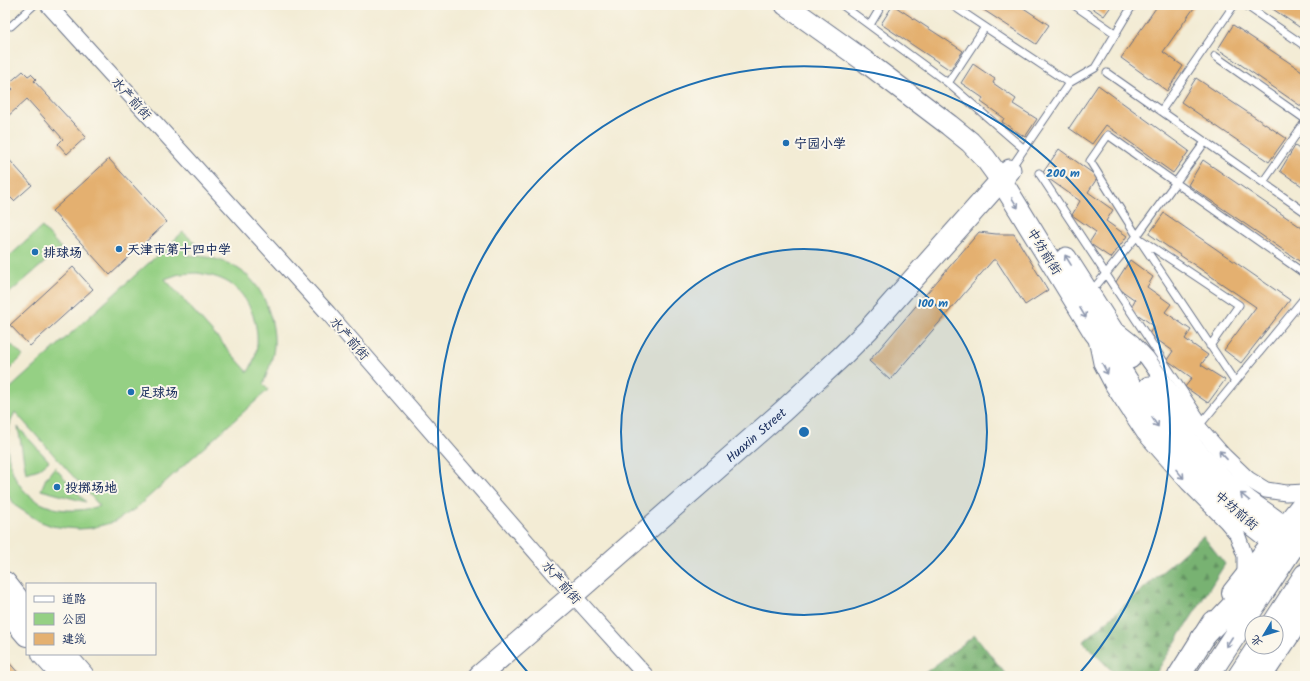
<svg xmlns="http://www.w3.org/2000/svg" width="1310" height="681" viewBox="0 0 1310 681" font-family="Kalam,'LXGW WenKai TC',sans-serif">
  <defs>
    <pattern id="forest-firs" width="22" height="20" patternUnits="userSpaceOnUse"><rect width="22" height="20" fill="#78b272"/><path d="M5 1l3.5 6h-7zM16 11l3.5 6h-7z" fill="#629161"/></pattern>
  </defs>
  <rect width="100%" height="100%" fill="#fbf7ec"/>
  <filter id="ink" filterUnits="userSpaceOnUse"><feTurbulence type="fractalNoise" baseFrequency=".025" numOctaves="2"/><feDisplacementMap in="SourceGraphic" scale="8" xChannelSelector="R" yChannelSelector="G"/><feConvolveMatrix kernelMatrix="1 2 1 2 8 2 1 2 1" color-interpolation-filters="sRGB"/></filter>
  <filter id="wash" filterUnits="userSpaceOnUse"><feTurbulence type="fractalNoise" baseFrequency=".012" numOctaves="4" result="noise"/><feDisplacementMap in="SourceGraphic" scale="16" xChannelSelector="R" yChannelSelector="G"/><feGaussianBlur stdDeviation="0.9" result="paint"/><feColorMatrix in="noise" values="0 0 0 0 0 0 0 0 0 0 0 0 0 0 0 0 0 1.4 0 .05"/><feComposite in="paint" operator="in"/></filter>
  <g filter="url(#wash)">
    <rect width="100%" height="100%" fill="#f3ecd5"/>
    <path fill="#95d084" stroke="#588071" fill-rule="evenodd" d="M42 227 61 248 5 297V260Z
      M183 232 196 244 185 255C226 256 257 271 269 312 274 327 276 343 272 358 270 367 266 376 263 384L268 390 135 509 114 522 91 528 79 529 66 528 52 526 39 521 17 507 5 492V393ZM197 273C209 275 219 277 229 283 250 296 261 328 256 352 255 359 252 365 248 372L165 279 179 274ZM15 412 100 506C56 519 15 502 8 454 6 440 8 425 15 412Z
      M12 345 23 356 5 374V351Z
      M18 427 49 461 39 469 26 473Z
      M55 467V468L86 502 41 490 46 478Z"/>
    <path fill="url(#forest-firs)" stroke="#4a7068" d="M1203 536 1225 564 1154 676H1117L1083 642Z
      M975 635 1007 676H921Z"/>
    <g id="blocks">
      <path fill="#e4b070" d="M893 5 963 51 950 70 881 24Z
        M976 5H1019L1049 25 1036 44Z
        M1088 5H1112L1104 16Z
        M1158 5H1196L1163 52 1183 66 1167 91 1121 58Z
        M1267 5H1305V31Z
        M1233 25 1305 73V109L1218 49Z
        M973 64 995 79 993 83 1016 99 1013 104 1037 119 1025 137 1002 122 1004 118 981 102 983 98 961 83Z
        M23 71 28 76 31 74 36 79 34 81 86 137 67 154 58 144 63 139 27 99 7 117 5 115V96L13 89 8 84Z
        M1196 78 1286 138 1269 162 1181 102Z
        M1098 85 1189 151 1173 173 1106 125 1092 144 1069 128Z
        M1295 146 1305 153V188L1280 171Z
        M1059 149 1098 177 1088 192 1113 210 1106 221 1127 236 1111 258 1089 243 1096 232 1072 215 1080 201 1042 174Z
        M5 155 32 185 14 201 5 192 10 187 5 182Z
        M109 159 167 222 110 275 52 211Z
        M1203 160 1305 230V265L1188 185Z
        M1164 213 1290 300 1241 363 1224 350 1256 307 1149 234Z
        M979 232 996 234H1014L1048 290 1025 305 996 260H993L890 380 869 361Z
        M1130 260 1153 277 1147 287 1171 304 1165 312 1191 330 1185 339 1208 355 1201 365 1225 380 1208 403 1185 387 1192 378 1167 360 1173 351 1149 334 1154 326 1130 309 1135 300 1114 285Z
        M73 267 93 289 30 346 10 325Z
        M5 658 21 676H5Z"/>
    </g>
  </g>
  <g filter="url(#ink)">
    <use href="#blocks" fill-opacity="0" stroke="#677188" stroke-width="1"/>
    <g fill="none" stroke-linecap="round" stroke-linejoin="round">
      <path stroke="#c8c6bd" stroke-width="21" stroke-dasharray="21 10" stroke-linecap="butt" d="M1276 542 1305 561"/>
      <g stroke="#677188" stroke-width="9">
        <path id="lane" d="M842 5 948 83 1024 149
          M952 5 1069 83
          M1074 5 1116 34
          M1247 6 1305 46
          M870 25 882 5
          M11 26 34 5
          M1215 56 1305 119
          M1107 73 1305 212
          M948 83 985 27
          M1161 111 1234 5
          M1011 168 1069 83 1095 68 1132 6
          M1039 173 1203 421 1305 297
          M1263 182 1305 122
          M1140 239 1239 305 1210 346
          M1090 293 1137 236 1205 142
          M1235 382 1137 236 1090 161 1108 135 1305 274"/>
      </g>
      <g stroke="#677188" stroke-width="17">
        <path id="street" d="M48 5 328 313 573 595 646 676
          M1119 332 1133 343 1147 358 1187 414 1224 456 1248 479 1266 490 1286 493 1305 492
          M1096 339 1101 363 1113 386 1144 433 1188 483 1226 521 1237 534 1245 556V578"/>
      </g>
      <g stroke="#677188" stroke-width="23">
        <g id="secondary">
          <path d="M786 5 866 62 949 125 970 142 985 158 1001 180 1094 332C1118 362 1136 397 1158 428 1188 468 1225 505 1265 535"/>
          <path d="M1066 258 1130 358"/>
          <path d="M1149 387C1175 428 1210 471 1248 501 1257 508 1267 514 1276 521"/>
          <path id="s1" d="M479 676 573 595 783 411 841 357 868 330 1010 170"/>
        </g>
      </g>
      <g stroke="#677188" stroke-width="24">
        <path id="primary" d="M5 583 27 611
          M1233 593 1305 502
          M5 609 27 635
          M43 654 63 676
          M64 654 83 676
          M1179 676 1213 622
          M1261 676 1305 610"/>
      </g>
      <g stroke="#677188" stroke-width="24">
        <path id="highway" d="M1274 623 1305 575
          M1202 638 1259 578
          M1208 676 1305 528
          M1239 676 1258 647"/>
      </g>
      <use href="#lane" stroke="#fff" stroke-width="7"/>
      <use href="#street" stroke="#fff" stroke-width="15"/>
      <use href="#secondary" stroke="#fff" stroke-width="21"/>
      <use href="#primary" stroke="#fff" stroke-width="22"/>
      <use href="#highway" stroke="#fff" stroke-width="22"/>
    </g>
    <defs><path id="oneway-shaft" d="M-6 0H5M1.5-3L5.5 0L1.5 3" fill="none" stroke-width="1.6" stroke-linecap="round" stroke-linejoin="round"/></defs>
    <g stroke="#8d97ae">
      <use href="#oneway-shaft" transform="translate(1015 203) rotate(58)"/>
      <use href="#oneway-shaft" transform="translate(1068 260) rotate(-122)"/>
      <use href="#oneway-shaft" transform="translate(1083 313) rotate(59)"/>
      <use href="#oneway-shaft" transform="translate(1105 369) rotate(63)"/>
      <use href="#oneway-shaft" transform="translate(1155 422) rotate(57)"/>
      <use href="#oneway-shaft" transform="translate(1223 455) rotate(-133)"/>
      <use href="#oneway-shaft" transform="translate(1180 474) rotate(49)"/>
      <use href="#oneway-shaft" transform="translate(1245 497) rotate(-140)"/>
      <use href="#oneway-shaft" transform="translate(1229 642) rotate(123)"/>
    </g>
  </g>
  <circle cx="804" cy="432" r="183" fill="#1f6fb2" fill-opacity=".12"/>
  <g fill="none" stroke="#1f6fb2" stroke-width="2">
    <circle cx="804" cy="432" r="183"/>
    <path d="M530 675A366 366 0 1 1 1078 675"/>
  </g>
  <g fill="#1f6fb2" stroke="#fbf7ec" stroke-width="1.5">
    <circle cx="786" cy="143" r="4"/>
    <circle cx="119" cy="249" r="4"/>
    <circle cx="35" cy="252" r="4"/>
    <circle cx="131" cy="392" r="4"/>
    <circle cx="57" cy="487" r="4"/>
  </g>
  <g text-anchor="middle" stroke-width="4" stroke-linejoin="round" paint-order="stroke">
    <g font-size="13" fill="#1b2f5e" stroke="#fbf7ec">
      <text transform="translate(132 98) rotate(48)" y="5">水产前街</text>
      <text transform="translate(1045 251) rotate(58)" y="5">中纺前街</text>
      <text transform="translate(350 338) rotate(49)" y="5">水产前街</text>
      <text dy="5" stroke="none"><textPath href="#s1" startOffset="367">Huaxin Street</textPath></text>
      <text transform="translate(1237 510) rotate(41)" y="5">中纺前街</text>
      <text transform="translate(562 582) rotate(49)" y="5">水产前街</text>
    </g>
    <g font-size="13" font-weight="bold" fill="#1b2f5e" stroke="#fbf7ec" text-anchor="start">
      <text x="794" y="148">宁园小学</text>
      <text x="127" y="254">天津市第十四中学</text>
      <text x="43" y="257">排球场</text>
      <text x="139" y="397">足球场</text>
      <text x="65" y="492">投掷场地</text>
    </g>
  </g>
  <circle cx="804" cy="432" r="6" fill="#1f6fb2" stroke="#fbf7ec" stroke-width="2"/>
  <g font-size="12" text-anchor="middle" font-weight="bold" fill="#1f6fb2" stroke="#fbf7ec" stroke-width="4" stroke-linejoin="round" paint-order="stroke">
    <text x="1063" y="177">200 m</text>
    <text x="933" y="307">100 m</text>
  </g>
  <rect width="1310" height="681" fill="none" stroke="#fbf7ec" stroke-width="20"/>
  <rect x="26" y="583" width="130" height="72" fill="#fbf7ec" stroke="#a1a7b3"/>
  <rect x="34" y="596" width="20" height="6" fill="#ffffff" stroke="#a1a7b3"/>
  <text x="62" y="603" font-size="12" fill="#1b2f5e">道路</text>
  <rect x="34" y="613" width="20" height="12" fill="#95d084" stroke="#a1a7b3"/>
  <text x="62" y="623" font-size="12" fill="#1b2f5e">公园</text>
  <rect x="34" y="633" width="20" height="12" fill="#e4b070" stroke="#a1a7b3"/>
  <text x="62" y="643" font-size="12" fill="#1b2f5e">建筑</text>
  <g transform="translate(1264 635) rotate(232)"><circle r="19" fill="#fbf7ec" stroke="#a1a7b3"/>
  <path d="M0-3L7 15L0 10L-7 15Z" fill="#1f6fb2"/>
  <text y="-6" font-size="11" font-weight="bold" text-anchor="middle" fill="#1b2f5e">北</text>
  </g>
</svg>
